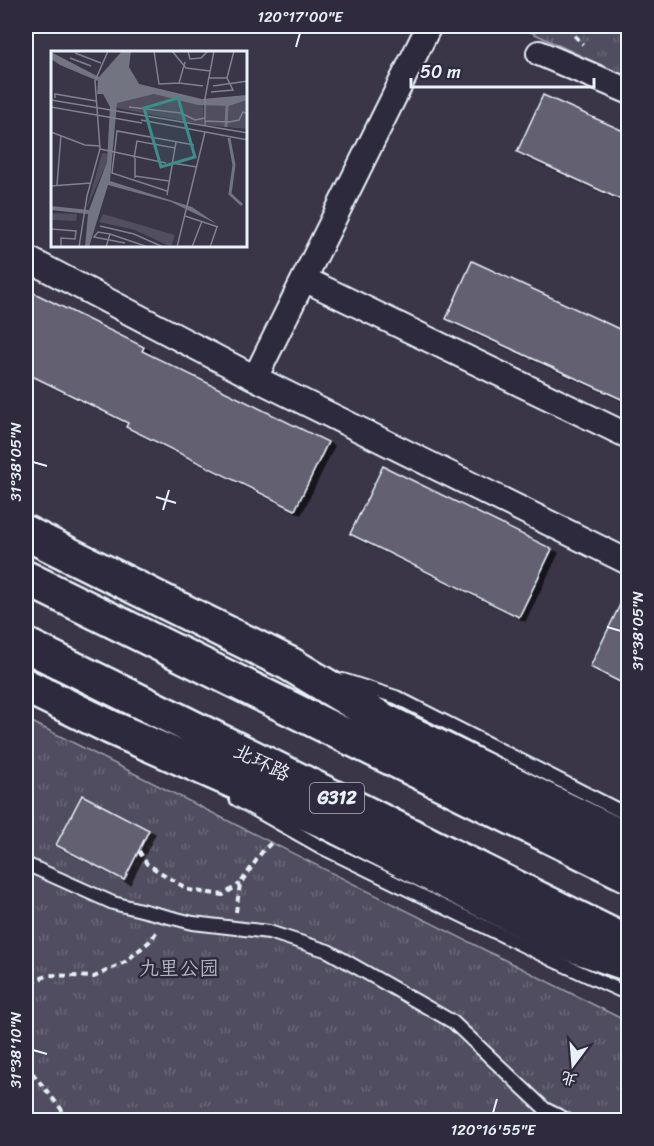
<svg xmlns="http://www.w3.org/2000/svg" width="654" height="1146" viewBox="0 0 654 1146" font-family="Sriracha,'LXGW WenKai TC',sans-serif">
  <defs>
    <pattern id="grass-tufts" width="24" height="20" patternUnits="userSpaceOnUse" patternTransform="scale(1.5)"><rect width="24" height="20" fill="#504e5f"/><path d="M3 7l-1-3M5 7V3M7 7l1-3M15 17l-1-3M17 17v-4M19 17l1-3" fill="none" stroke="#696877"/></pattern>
    <filter id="shadow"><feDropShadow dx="6" dy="4" stdDeviation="0" flood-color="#0009"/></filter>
  </defs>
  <rect width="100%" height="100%" fill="#3a3648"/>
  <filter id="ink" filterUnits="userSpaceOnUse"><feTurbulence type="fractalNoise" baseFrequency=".0167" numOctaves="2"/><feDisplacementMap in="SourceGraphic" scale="12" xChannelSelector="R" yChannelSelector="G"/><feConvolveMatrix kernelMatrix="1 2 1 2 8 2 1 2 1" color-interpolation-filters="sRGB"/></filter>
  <g filter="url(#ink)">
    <path fill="url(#grass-tufts)" stroke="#9ca0ac" stroke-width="1.5" d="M518 26H628V78Z
      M26 719 628 1022V1120H26Z"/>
    <path fill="#636171" stroke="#e8f1f8" stroke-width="1.5" filter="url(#shadow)" d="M543 95 628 133V203L517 152Z
      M472 261 628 333V402L446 319Z
      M26 289 144 347 142 351 328 442 295 510 126 427 128 423 26 373Z
      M383 466 552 549 519 617 350 534Z
      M628 588V686L590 667Z
      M82 795 149 830 124 880 56 845Z"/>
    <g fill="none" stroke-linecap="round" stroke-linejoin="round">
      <g stroke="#e8f1f8" stroke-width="16">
        <path id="lane" d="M343 680 396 697 628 815
          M236 799 321 847 557 962 628 994
          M26 864 113 903 193 923 269 932 328 951 453 1022 545 1109 567 1120"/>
      </g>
      <g stroke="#e8f1f8" stroke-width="28">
        <path id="street" d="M539 53 628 91
          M26 258 255 378 628 562
          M304 279 628 436
          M255 378 429 26"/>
      </g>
      <g stroke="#e8f1f8" stroke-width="38">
        <path id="highway" d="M26 533 290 664 383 720 628 840
          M26 578 628 875
          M26 645 628 943
          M26 686 110 727 331 824 567 943 628 964"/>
      </g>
      <path stroke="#e8f1f8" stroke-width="4" stroke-dasharray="6 4.5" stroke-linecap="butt" d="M570 26 575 36 583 44
        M139 851 147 864 189 890 223 895 240 884
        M236 912 240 884 262 852 273 841
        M26 973 30 982
        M26 991 30 982 50 975 94 977 125 962 150 941 157 931
        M26 1065 70 1120"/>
      <use href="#lane" stroke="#2f2a3d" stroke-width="12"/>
      <use href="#street" stroke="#2f2a3d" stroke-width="24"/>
      <use href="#highway" stroke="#2f2a3d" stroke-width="33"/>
    </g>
  </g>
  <path fill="none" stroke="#e8f1f8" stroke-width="2" d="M296 47 300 33M33 462 47 466M156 497 176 503M163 510 169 490M607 627 621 631M33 1050 47 1054M493 1113 497 1099"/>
  <g text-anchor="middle" stroke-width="5" stroke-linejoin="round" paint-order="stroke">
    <rect fill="#2f2a3d" stroke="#b0b5c0" stroke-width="1.5" x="310" y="783" width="54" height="30" rx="4.5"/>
    <g font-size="18" font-weight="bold" fill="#e8f1f8">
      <text x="337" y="804">G312</text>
    </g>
    <g font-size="20" fill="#e8f1f8" stroke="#2f2a3d">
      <text transform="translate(262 762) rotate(26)" y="7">北环路</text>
    </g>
    <g font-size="20" fill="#b3b8c2" stroke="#2f2a3d">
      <text x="179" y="975">九里公园</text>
    </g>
  </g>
  <g transform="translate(51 51)">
    <rect width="196" height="196" fill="#3a3648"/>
    <path d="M103 43 152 54 153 74 66 57V52L78 47ZM196 49V78L155 74V54L178 55ZM51 102 57 103 56 111 35 159ZM0 162 26 163 25 170 0 169ZM52 163 124 184 120 196 84 179 48 171Z" fill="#504e5f"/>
    <path d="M71 0H80L78 16 88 33 151 48 196 44V49L178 55 147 54 103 43 66 52 59 130 141 156 166 173 120 151 57 134 38 196H34L37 163 0 159V155L38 159 56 111 59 56 52 43H46L47 30 9 14 0 8V1L48 26Z" fill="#737482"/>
    <path fill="none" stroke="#737482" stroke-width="3" d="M175 76 176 54M178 87 183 114 179 143 191 154"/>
    <path fill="none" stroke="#80818e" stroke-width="1.5" d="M103 0 108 33 128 32 134 11M121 0 135 17 159 20M137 0 139 8 150 7 157 0M24 2 50 12M19 7 40 15M158 27H176L182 39 160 41M176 27 183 0M128 32 152 35M162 35 197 30M4 47V43L45 50M0 49 197 82M0 56 91 72M78 56 130 62 144 69 154 67M90 69 197 89M154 70 178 71 188 69 192 61 197 63M154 74V47L163 0M0 81 34 94 49 95M49 98 115 112M83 107 86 90 124 97M121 112 146 116M84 125 118 130M84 127V107M6 134 10 84M0 135 40 132M116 140 61 122 66 80 143 94M116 144 125 91M134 165 167 176M49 175 83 183 112 196M0 178 25 180 24 188 10 187V196M59 183 47 181 43 186 74 192M28 196 36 145 49 98 44 30 57 0M55 196 59 183 97 196M126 196 154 81M141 196 151 170M159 196 166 176"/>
    <path fill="#3a8f8a" fill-opacity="0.15" stroke="#3a8f8a" stroke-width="3" d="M127 47 144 106 110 116 93 57Z"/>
    <rect width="196" height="196" fill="none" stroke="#e8f1f8" stroke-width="3"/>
  </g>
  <rect width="654" height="1146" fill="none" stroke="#2f2a3d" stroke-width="66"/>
  <g transform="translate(573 1065) rotate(196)" stroke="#2f2a3d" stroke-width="4.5" paint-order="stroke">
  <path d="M0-4.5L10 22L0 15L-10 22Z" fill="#e8f1f8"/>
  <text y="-9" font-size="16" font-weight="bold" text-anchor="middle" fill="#e8f1f8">北</text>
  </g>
  <path d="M411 78v9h183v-9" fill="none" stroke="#e8f1f8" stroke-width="3"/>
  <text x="420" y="78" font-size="18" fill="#e8f1f8" stroke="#2f2a3d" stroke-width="4.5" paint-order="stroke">50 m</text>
  <rect x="33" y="33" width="588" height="1080" fill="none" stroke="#e8f1f8" stroke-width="2"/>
  <g font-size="15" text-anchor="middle" fill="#e8f1f8">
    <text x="300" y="22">120°17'00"E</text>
    <text transform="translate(16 462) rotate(-90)" y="5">31°38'05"N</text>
    <text transform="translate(638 631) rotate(-90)" y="5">31°38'05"N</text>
    <text transform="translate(16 1050) rotate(-90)" y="5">31°38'10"N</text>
    <text x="493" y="1135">120°16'55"E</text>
  </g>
</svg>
